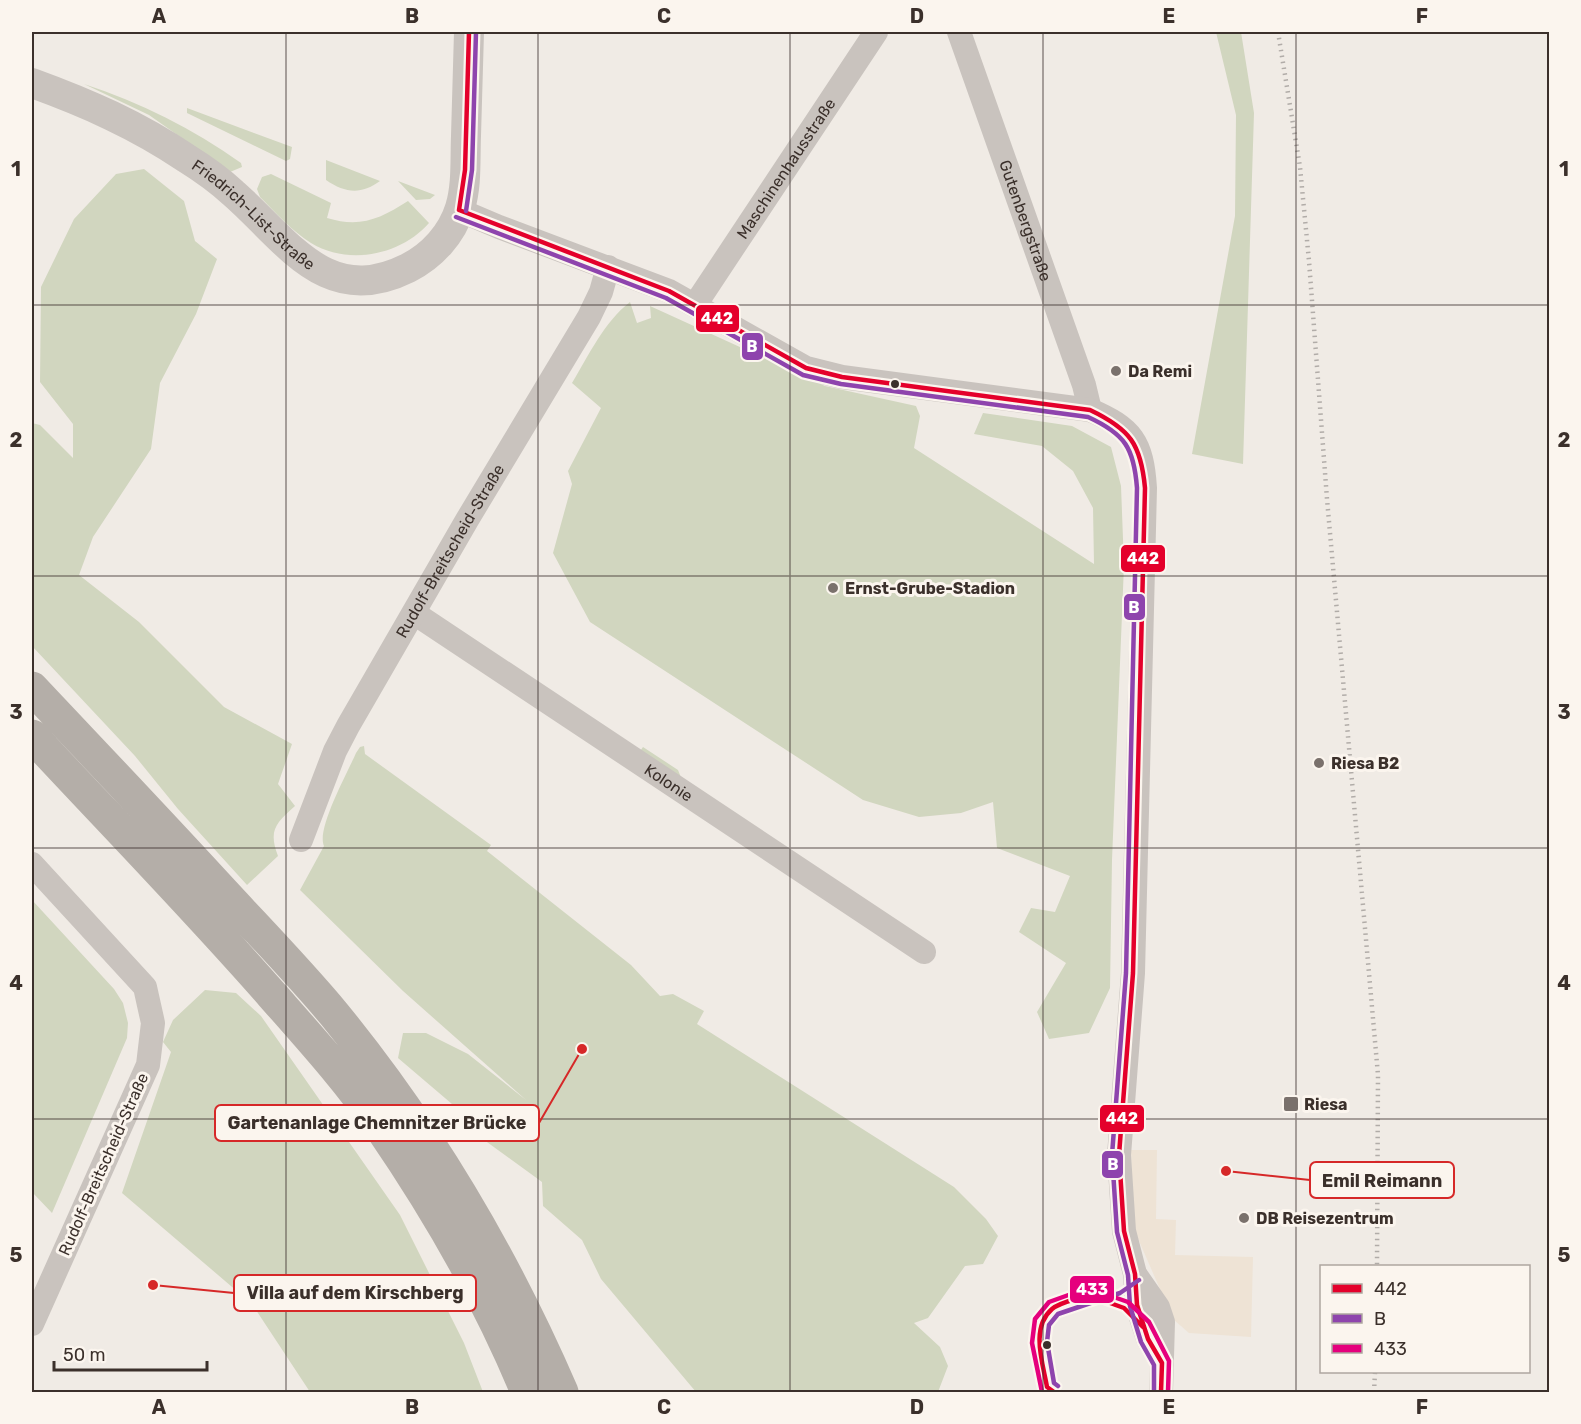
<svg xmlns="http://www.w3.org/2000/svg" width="1581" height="1424" viewBox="0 0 1581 1424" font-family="Rubik,sans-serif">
  <rect width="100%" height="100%" fill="#f0ebe5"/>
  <path fill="#d1d6bf" d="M1216 32H1241L1254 113 1243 464 1192 454 1235 216 1236 115Z
    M84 84C140 102 193 129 241 163L242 167 230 172 149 115Z
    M187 108 292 147 290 159 286 161 187 113Z
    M326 160 380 181C361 195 345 193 326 180Z
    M144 169 184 201 195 241 217 259 196 314 160 383 151 449 93 537 79 575 139 622 224 707 292 744 278 784 295 806C276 823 268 830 278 856L247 885 178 809 135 756 32 646V423L40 425 73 458V424L40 382 41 287 74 219 116 174Z
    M271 174 331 203 327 218C360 228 380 219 408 201L429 223C401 255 349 266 311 243 292 231 276 213 260 197L257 189 262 177Z
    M398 181 435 195 430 199 416 200Z
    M630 302 637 323 651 318 650 306 825 386 916 406 920 416 914 448 1094 564 1093 508 1073 471 1042 446 974 434 983 413 1072 426 1111 447 1121 486 1124 565 1112 860 1110 988 1089 1033 1049 1039 1037 1012 1066 963 1019 932 1031 908 1055 912 1070 876 997 848 993 802 961 813 919 817 863 800 590 622 553 553 572 484 568 471 601 408 572 383C589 355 604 322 630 302Z
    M364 746 365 754 491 845 487 851 631 965 660 996 673 994 704 1011 697 1024 954 1187 986 1219 998 1236 983 1264 965 1266 928 1318 914 1323 940 1347 948 1366 938 1392H696L601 1279 582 1240 543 1206 542 1182 480 1137 452 1104 398 1058 403 1033H426L468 1054 526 1100 403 991 300 890 324 846C316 829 348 772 356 753L360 747Z
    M643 747 678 770 682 780 638 754Z
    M32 900 114 989 123 1003 128 1023 127 1038 52 1213 32 1192Z
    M205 990 236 993 261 1016 400 1215 464 1343 483 1392H310L252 1304 122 1193 171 1052 163 1042 173 1020Z"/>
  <path fill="#eee3d5" d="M1131 1150H1157L1156 1219 1176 1220 1175 1255 1253 1257 1251 1337 1189 1333 1173 1319 1133 1227Z"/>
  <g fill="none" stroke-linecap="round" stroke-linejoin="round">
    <g stroke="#c9c3be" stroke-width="24">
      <path id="s1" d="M959 32 1084 385 1090 410"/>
      <path d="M459 210 499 227 669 291 806 368 842 377 1090 410C1132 428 1142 442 1145 488L1133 973 1119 1155 1124 1231 1135 1274 1137 1305 1148 1339 1162 1363"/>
      <path id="s2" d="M695 305 876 32"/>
      <path id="s3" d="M414 613 924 952"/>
      <path id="s4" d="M301 840 335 751 348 726 467 520 589 317 601 292 608 267"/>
      <path d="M32 864 145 987 153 1023 148 1065 32 1324"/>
      <path d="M1135 1274 1158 1307 1163 1322 1161 1392"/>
    </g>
    <path stroke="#c9c3be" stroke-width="30" id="s5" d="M32 83C87 103 137 125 186 158 202 168 219 180 233 193 287 240 326 309 408 268 432 256 452 234 460 208 467 185 465 160 466 136 467 101 468 66 469 32"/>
    <path stroke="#b4aea8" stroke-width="33" d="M32 688C96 756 161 824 224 893 261 933 299 972 334 1014 428 1129 503 1256 562 1392
      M32 736C112 822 194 906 272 995 309 1037 349 1081 381 1128 438 1211 489 1300 527 1392"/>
    <path stroke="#b1aca8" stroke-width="4.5" stroke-dasharray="1.5 4.5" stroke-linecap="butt" d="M1278 32 1300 167 1309 261 1327 499 1378 1075 1377 1266
      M1374 1392 1375 1372"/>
    <g stroke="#fbf5ee" stroke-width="9">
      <path id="bus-1" d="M459 210 669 291 806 368 842 377 1090 410C1130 429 1141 444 1145 488L1133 973 1119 1155 1124 1231 1135 1274 1137 1305 1148 1339 1162 1363 1161 1392
        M459 210 465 170 469 32
        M1054 1392 1047 1387C1043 1363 1030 1328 1052 1309 1060 1302 1078 1299 1088 1295L1124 1308 1143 1327"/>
    </g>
    <g stroke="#fbf5ee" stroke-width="9">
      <path id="bus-2" d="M466 211 472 170 476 32
        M456 217 666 298 803 375 841 384 1088 417C1125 434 1134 448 1137 488L1126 973 1112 1155 1117 1232 1128 1275 1130 1306 1141 1342 1154 1365V1392
        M1058 1386 1054 1383 1047 1342 1049 1325 1058 1314 1120 1293 1139 1280"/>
    </g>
    <g stroke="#fbf5ee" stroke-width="9">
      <path id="bus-3" d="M1042 1392 1032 1343 1035 1319 1049 1302 1088 1288 1128 1302 1149 1322 1169 1361 1168 1392"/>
    </g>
    <use href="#bus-1" stroke="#e4002b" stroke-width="4.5"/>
    <use href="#bus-2" stroke="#8e44ad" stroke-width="4.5"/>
    <use href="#bus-3" stroke="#e5007d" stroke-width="4.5"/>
  </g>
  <path fill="none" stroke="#3b302b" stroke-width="1.5" stroke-opacity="0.55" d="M286 32V1392M538 32V1392M790 32V1392M1043 32V1392M1296 32V1392M32 305H1550M32 576H1550M32 848H1550M32 1119H1550"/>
  <g fill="#7a716c" stroke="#fbf5ee" stroke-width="2">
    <circle cx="1116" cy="371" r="6"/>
    <circle cx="833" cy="588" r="6"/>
    <circle cx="1319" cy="763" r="6"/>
    <rect x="1283" y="1096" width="16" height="16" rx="3"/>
    <circle cx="1244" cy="1218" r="6"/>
  </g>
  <g fill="#3b302b" stroke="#fbf5ee" stroke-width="2">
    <circle cx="895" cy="384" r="5"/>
    <circle cx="1047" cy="1345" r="5"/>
  </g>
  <g text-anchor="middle" stroke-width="6" stroke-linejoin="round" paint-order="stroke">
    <g font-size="16" fill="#3b302b" stroke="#fbf5ee">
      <text dy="6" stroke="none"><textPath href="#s2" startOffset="164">Maschinenhausstraße</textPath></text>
      <text dy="6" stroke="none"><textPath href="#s5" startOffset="260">Friedrich-List-Straße</textPath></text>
      <text dy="6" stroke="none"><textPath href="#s1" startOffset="200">Gutenbergstraße</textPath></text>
      <text dy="6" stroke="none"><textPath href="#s4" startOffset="326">Rudolf-Breitscheid-Straße</textPath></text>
      <text dy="6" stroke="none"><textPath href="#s3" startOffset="306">Kolonie</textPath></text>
      <text transform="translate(103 1164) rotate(-66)" y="6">Rudolf-Breitscheid-Straße</text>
    </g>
    <g font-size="16" font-weight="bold" fill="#3b302b" stroke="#fbf5ee" text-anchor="start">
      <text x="1128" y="377">Da Remi</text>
      <text x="845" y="594">Ernst-Grube-Stadion</text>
      <text x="1331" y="769">Riesa B2</text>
      <text x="1304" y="1110">Riesa</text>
      <text x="1256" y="1224">DB Reisezentrum</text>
    </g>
  </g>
  <path fill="none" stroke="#d62828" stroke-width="2" d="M582 1049L539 1123M1226 1171L1310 1180M153 1285L234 1293"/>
  <g fill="#d62828" stroke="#fbf5ee" stroke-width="2">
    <circle cx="582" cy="1049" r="6"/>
    <circle cx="1226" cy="1171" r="6"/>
    <circle cx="153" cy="1285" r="6"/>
  </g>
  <g fill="#fbf5ee" stroke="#d62828" stroke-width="2">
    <rect x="215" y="1105" width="324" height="36" rx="6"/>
    <rect x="1310" y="1162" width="144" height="36" rx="6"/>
    <rect x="234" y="1275" width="242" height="36" rx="6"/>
  </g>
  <g font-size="18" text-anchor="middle" font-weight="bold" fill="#3b302b">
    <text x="377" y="1129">Gartenanlage Chemnitzer Brücke</text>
    <text x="1382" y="1187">Emil Reimann</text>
    <text x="355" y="1299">Villa auf dem Kirschberg</text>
  </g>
  <g stroke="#fbf5ee" stroke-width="2">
    <rect x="695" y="304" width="45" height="29" rx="6" fill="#e4002b"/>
    <rect x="741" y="332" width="23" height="29" rx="6" fill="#8e44ad"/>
    <rect x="1120" y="544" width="46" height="29" rx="6" fill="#e4002b"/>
    <rect x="1123" y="593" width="23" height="28" rx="6" fill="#8e44ad"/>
    <rect x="1099" y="1104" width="46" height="29" rx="6" fill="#e4002b"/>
    <rect x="1101" y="1150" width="23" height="29" rx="6" fill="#8e44ad"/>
    <rect x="1069" y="1275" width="46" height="29" rx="6" fill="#e5007d"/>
  </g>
  <g font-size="16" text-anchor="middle" font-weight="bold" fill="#fff">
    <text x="717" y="324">442</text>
    <text x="752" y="352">B</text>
    <text x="1143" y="564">442</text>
    <text x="1134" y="613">B</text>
    <text x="1122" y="1124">442</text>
    <text x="1113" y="1170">B</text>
    <text x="1092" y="1295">433</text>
  </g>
  <rect width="1581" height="1424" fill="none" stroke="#fbf5ee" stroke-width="66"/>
  <rect x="1320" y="1265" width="210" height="108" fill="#fbf5ee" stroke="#aea6a0" stroke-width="1.5"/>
  <rect x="1332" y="1284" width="30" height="9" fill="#e4002b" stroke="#aea6a0" stroke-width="1.5"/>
  <text x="1374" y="1295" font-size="18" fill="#3b302b">442</text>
  <rect x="1332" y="1314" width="30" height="9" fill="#8e44ad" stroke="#aea6a0" stroke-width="1.5"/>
  <text x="1374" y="1325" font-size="18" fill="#3b302b">B</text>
  <rect x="1332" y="1344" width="30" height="9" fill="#e5007d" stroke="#aea6a0" stroke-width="1.5"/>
  <text x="1374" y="1355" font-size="18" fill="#3b302b">433</text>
  <path d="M54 1361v9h153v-9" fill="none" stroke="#3b302b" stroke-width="3"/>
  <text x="63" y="1361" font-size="18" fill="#3b302b" stroke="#fbf5ee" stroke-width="4.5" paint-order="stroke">50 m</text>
  <rect x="33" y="33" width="1515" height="1358" fill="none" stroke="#3b302b" stroke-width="2"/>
  <g font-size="20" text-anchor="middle" font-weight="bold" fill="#3b302b">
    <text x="159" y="23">A</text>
    <text x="412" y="23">B</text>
    <text x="664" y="23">C</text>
    <text x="917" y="23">D</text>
    <text x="1169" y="23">E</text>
    <text x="1422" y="23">F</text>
    <text x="16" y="176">1</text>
    <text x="1564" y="176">1</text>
    <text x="16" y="447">2</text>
    <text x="1564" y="447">2</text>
    <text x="16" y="719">3</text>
    <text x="1564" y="719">3</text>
    <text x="16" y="990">4</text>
    <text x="1564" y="990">4</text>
    <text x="16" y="1262">5</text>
    <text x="1564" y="1262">5</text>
    <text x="159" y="1414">A</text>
    <text x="412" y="1414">B</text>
    <text x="664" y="1414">C</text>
    <text x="917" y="1414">D</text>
    <text x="1169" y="1414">E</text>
    <text x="1422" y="1414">F</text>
  </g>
</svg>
